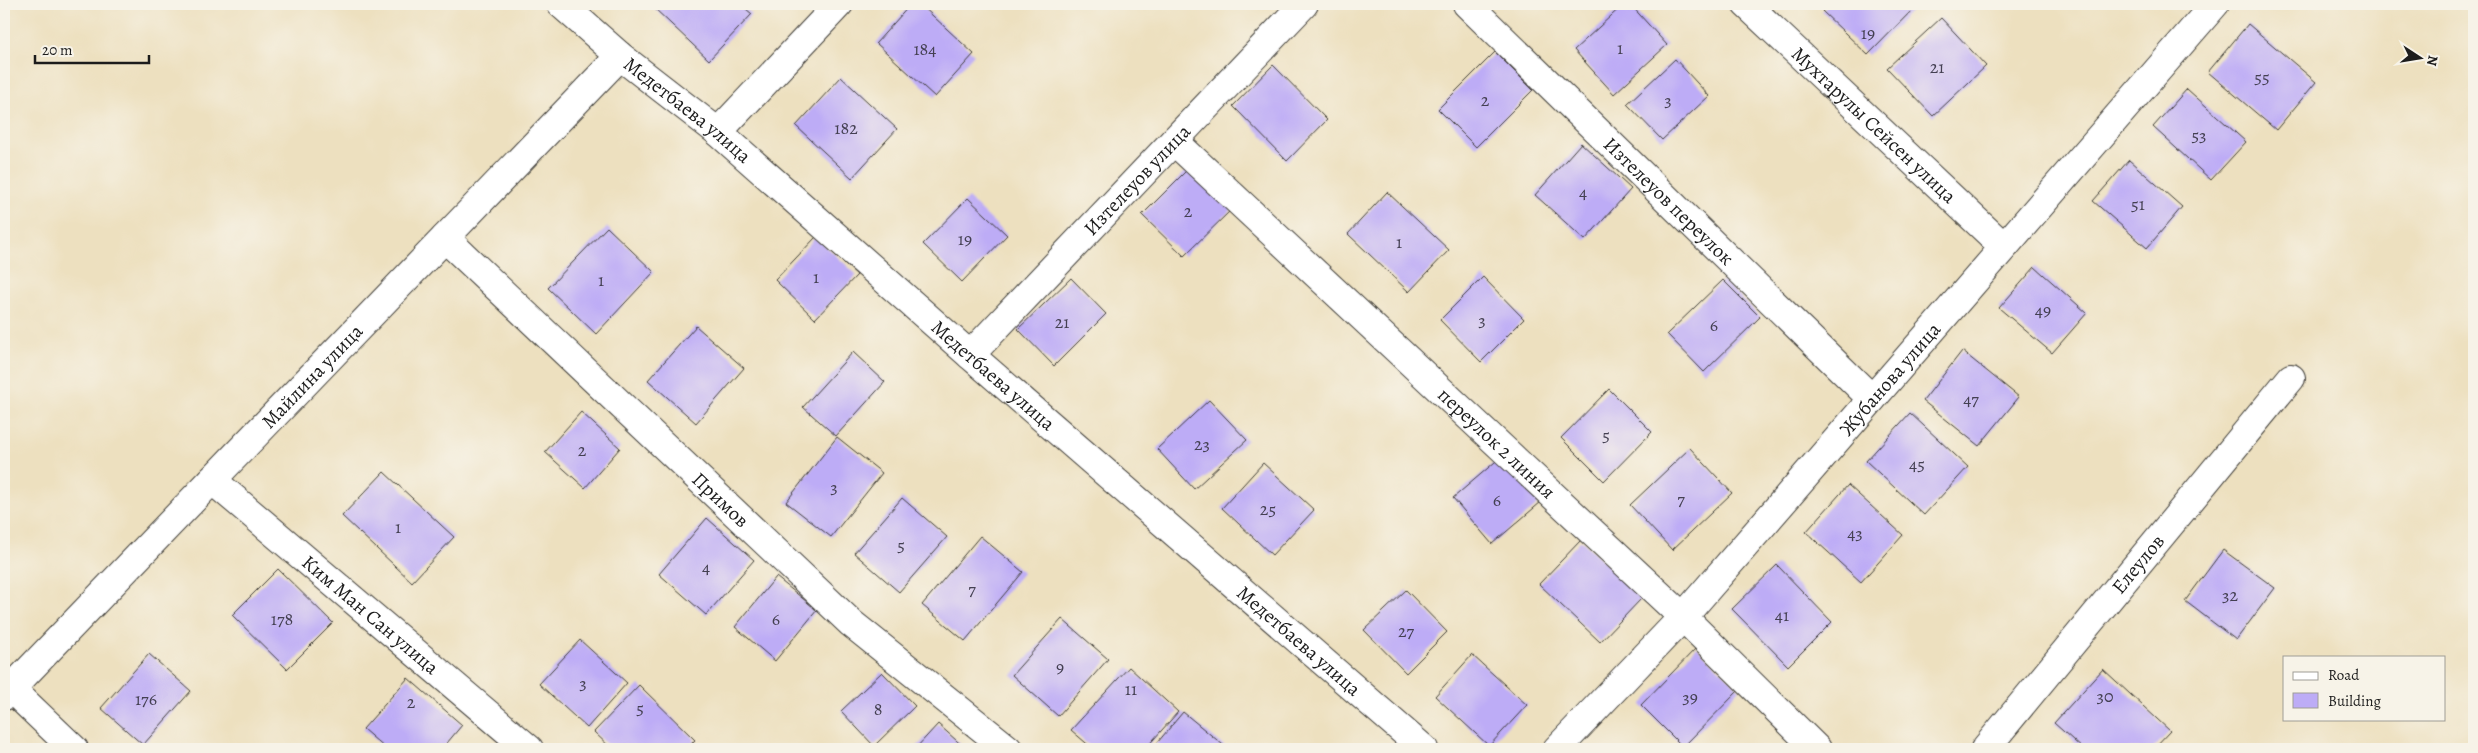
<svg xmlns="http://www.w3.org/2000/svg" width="2478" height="753" viewBox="0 0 2478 753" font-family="Alegreya,serif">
  <rect width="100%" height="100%" fill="#f7f3e8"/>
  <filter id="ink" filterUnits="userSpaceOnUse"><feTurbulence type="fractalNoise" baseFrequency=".02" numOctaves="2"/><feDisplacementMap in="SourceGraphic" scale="10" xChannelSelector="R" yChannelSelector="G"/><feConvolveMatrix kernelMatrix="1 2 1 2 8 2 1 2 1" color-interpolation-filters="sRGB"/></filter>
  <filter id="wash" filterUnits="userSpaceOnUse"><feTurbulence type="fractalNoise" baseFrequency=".0096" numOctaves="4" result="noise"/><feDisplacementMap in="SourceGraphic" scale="20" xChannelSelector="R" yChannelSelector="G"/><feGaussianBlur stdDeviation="1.12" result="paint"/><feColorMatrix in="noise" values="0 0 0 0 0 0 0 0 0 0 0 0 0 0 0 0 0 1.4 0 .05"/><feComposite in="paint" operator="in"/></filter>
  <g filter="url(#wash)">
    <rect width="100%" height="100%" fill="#ede0bf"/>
    <g id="blocks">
      <path fill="#bdacf6" d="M657 4H740L752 14 709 60 653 7Z
        M911 4H920L974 54 935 97 876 43Z
        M1624 4H1630L1667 45 1614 94 1574 50Z
        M1829 4H1918L1868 55 1822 11Z
        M1941 18 1986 66 1933 116 1887 68Z
        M2248 24 2316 82 2276 130 2208 72Z
        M1495 52 1533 90 1476 147 1438 109Z
        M1675 59 1709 96 1662 140 1627 104Z
        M1273 65 1327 120 1287 161 1233 106Z
        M841 77 897 129 852 178 796 126Z
        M2187 89 2246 142 2211 180 2153 127Z
        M1581 143 1631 189 1585 240 1535 195Z
        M2129 160 2182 207 2147 248 2093 201Z
        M1192 165 1234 207 1184 256 1142 215Z
        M1387 192 1449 250 1409 292 1348 234Z
        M968 198 1007 235 962 282 923 244Z
        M607 227 654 272 596 334 548 288Z
        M816 237 857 275 815 319 775 280Z
        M2035 267 2087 313 2052 353 1999 308Z
        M1483 277 1524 319 1481 362 1440 320Z
        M1071 278 1106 314 1054 366 1018 329Z
        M1723 280 1760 317 1704 372 1667 334Z
        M696 326 744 368 696 423 648 380Z
        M1962 351 2019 397 1979 446 1923 401Z
        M853 352 885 382 836 436 803 407Z
        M1609 389 1652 432 1604 481 1561 438Z
        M1209 400 1247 440 1194 489 1157 449Z
        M581 412 620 448 585 488 545 452Z
        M1910 413 1968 467 1924 515 1866 461Z
        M837 437 882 473 831 537 786 502Z
        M1690 448 1732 493 1672 550 1630 505Z
        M1502 456 1541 502 1492 544 1453 498Z
        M1263 463 1314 510 1272 555 1222 508Z
        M384 472 454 537 412 582 342 516Z
        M1848 485 1903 535 1861 582 1806 532Z
        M902 498 947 537 899 592 854 553Z
        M707 518 754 560 706 615 659 574Z
        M980 536 1023 572 965 641 922 605Z
        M1581 540 1642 598 1600 642 1539 584Z
        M2223 550 2275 588 2236 640 2185 601Z
        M1777 565 1832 622 1788 666 1732 609Z
        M278 569 333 623 287 669 232 615Z
        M776 577 817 610 775 661 735 627Z
        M1406 590 1447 632 1406 673 1364 630Z
        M1062 619 1108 659 1058 716 1012 675Z
        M580 640 627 683 587 728 539 684Z
        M1697 647 1740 689 1683 747 1641 705Z
        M149 654 191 691 143 745 101 708Z
        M1472 655 1527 705 1489 746 1435 696Z
        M1129 667 1178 712 1145 749H1093L1071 730Z
        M2103 669 2170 731 2153 749H2083L2054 723Z
        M882 672 915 706 874 746 841 711Z
        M408 678 462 725 442 749H386L363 729Z
        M639 685 695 740 686 749H612L594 732Z
        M1183 712 1228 749H1152Z
        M938 724 966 749H915Z"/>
    </g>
  </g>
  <g filter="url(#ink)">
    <use href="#blocks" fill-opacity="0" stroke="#3b3934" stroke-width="1"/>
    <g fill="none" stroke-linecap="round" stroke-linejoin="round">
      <g stroke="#3b3934" stroke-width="30">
        <g id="minor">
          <path id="s1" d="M561 4 620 56 718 132 970 355 1424 749"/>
          <path id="s2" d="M1467 4 1872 399"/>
          <path id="s3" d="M1746 4 2003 246"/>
          <path d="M718 132 839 4"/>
          <path id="s4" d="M1174 141 1683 617 1817 749"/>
          <path id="s5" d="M445 238 851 623 1008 749"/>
          <path id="s6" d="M970 355 1304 4"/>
          <path id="s7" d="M212 480 529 749"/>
          <path d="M4 682 74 749"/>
          <path id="s8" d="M4 696 620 56"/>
          <path id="s9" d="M1557 749 1683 617 2215 4"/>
          <path id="s10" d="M1985 749 2291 378"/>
        </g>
      </g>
      <use href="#minor" stroke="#fff" stroke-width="28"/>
    </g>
  </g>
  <g text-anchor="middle" stroke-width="5" stroke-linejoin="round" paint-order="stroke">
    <g font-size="18" fill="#444052">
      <text x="1868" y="39">19</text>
      <text x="1620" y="54">1</text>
      <text x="925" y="55">184</text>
      <text x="1937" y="73">21</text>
      <text x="2262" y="83">55</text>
      <text x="1485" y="106">2</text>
      <text x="1668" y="106">3</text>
      <text x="846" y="134">182</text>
      <text x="2199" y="141">53</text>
      <text x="1583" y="198">4</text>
      <text x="2138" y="210">51</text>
      <text x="1188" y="217">2</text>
      <text x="965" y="245">19</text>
      <text x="1399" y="248">1</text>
      <text x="816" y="283">1</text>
      <text x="601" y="286">1</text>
      <text x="2043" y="316">49</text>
      <text x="1482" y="326">3</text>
      <text x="1062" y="328">21</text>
      <text x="1714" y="331">6</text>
      <text x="1971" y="405">47</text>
      <text x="1606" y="441">5</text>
      <text x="1202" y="450">23</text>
      <text x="582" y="456">2</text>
      <text x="1917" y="470">45</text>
      <text x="834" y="493">3</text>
      <text x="1681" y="505">7</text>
      <text x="1497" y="506">6</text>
      <text x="1268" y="515">25</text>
      <text x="398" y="533">1</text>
      <text x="1855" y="539">43</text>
      <text x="901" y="551">5</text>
      <text x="706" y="573">4</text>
      <text x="972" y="595">7</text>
      <text x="2230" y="601">32</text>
      <text x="1782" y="621">41</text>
      <text x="282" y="625">178</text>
      <text x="776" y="625">6</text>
      <text x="1406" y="637">27</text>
      <text x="1060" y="673">9</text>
      <text x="583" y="689">3</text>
      <text x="1131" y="695">11</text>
      <text x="2105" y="702">30</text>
      <text x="1690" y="703">39</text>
      <text x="146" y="705">176</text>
      <text x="411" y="708">2</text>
      <text x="640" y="714">5</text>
      <text x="878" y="715">8</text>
    </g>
    <g font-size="20" fill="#1c1c1c" stroke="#f7f3e8">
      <text dy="7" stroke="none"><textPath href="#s1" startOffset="165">Медетбаева улица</textPath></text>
      <text dy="7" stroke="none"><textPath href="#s3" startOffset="176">Мухтарулы Сейсен улица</textPath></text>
      <text dy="7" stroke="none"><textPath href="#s6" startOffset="242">Изтелеуов улица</textPath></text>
      <text dy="7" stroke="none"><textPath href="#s2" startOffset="282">Изтелеуов переулок</textPath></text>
      <text dy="7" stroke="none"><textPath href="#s1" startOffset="570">Медетбаева улица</textPath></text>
      <text dy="7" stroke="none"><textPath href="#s8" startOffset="444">Майлина улица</textPath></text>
      <text dy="7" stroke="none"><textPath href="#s9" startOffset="498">Жубанова улица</textPath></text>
      <text dy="7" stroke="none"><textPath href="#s4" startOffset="442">переулок 2 линия</textPath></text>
      <text dy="7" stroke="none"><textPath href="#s5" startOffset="380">Примов</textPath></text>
      <text dy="7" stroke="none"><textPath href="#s10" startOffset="240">Елеулов</textPath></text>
      <text dy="7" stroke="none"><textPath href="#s7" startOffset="208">Ким Ман Сан улица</textPath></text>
      <text dy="7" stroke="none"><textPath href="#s1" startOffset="975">Медетбаева улица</textPath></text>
    </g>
  </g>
  <rect width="2478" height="753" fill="none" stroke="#f7f3e8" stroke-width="20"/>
  <rect x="2283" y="656" width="162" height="65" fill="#f7f3e8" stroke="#9f9d96"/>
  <rect x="2293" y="672" width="25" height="8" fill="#ffffff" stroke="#9f9d96"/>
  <text x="2328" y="680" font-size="15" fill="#1c1c1c">Road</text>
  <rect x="2293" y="693" width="25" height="15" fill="#bdacf6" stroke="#9f9d96"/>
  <text x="2328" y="706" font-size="15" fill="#1c1c1c">Building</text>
  <g transform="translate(2420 58) rotate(102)" stroke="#f7f3e8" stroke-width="4" paint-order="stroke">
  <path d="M0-4L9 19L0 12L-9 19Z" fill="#1c1c1c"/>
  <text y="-8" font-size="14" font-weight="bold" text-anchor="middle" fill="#1c1c1c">N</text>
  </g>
  <path d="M35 55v8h114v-8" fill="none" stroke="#1c1c1c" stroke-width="2.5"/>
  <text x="42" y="55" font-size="15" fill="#1c1c1c" stroke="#f7f3e8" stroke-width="4" paint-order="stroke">20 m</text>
</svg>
